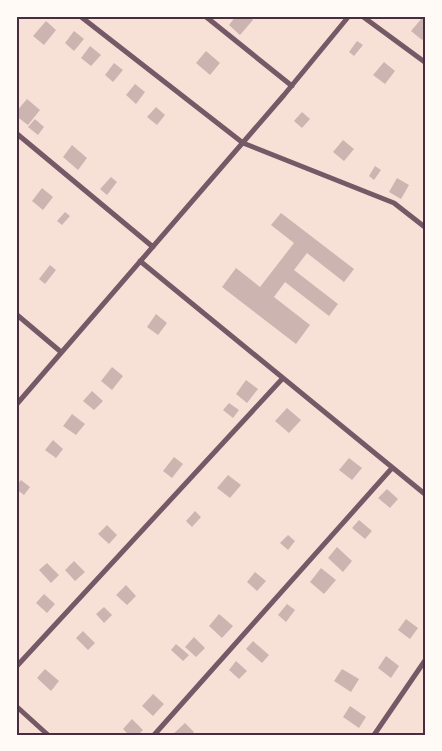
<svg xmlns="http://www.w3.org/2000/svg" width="442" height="751" viewBox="0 0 442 751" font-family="Ubuntu,sans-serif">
  <rect width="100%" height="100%" fill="#f7e1d7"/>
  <path fill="#ccb4b1" d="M236 16H249L253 20 240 35 229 25Z
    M422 18 426 22V36L422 40 411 31Z
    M46 21 56 30 44 45 33 36Z
    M74 31 84 39 74 51 65 43Z
    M357 41 363 45 354 56 349 52Z
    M90 46 101 55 91 66 81 58Z
    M206 51 220 63 210 75 196 63Z
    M384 62 395 71 385 84 373 75Z
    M114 63 123 70 113 82 105 75Z
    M135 84 145 92 136 104 126 95Z
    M27 99 40 110 28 125 16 116V112Z
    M156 107 165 115 157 125 147 117Z
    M302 112 310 119 302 128 294 121Z
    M35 119 44 127 38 135 28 127Z
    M343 140 354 149 344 161 333 152Z
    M72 145 87 158 78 170 63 157Z
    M375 166 381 170 374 180 369 176Z
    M111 177 117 182 107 195 100 189Z
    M397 178 409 185 401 199 389 192Z
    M42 188 53 197 43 210 32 201Z
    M65 212 70 216 62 225 57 221Z
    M281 213 354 269 344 282 307 253 294 270 338 304 329 316 285 282 274 297 310 325 296 344 222 287 236 268 260 287 294 243 271 225Z
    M50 265 56 270 45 284 39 279Z
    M156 314 167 323 158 335 147 327Z
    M112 367 123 376 112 390 101 381Z
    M246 380 258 389 247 403 236 394Z
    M92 391 103 401 94 410 83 401Z
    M229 403 239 410 233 418 223 410Z
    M287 408 301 420 289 433 275 421Z
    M72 414 85 424 76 435 63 426Z
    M53 440 63 449 56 458 45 450Z
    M174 457 183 464 172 478 163 471Z
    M349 458 362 468 352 480 339 470Z
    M228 475 241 485 230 498 217 488Z
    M21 480 30 487 24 495 16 489V486Z
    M387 489 398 499 390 508 378 498Z
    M195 511 201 517 192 527 186 521Z
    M359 520 372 531 365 539 352 528Z
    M107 525 117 535 109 544 98 534Z
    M288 535 295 541 288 550 280 543Z
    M337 547 352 561 343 572 328 558Z
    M74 561 85 572 75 581 65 570Z
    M47 563 59 575 51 583 39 570Z
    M321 568 336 580 324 594 310 582Z
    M255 572 266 581 257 591 247 582Z
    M126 585 136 596 127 605 116 595Z
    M44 594 55 604 47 613 36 603Z
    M287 604 295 610 286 622 278 615Z
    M104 607 112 615 104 623 96 614Z
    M219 614 233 626 222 638 209 626Z
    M406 619 418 628 410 639 398 630Z
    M83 631 95 643 88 650 76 638Z
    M194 637 205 648 196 657 185 647Z
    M253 641 269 655 262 663 246 649Z
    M176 644 189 655 183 661 171 650Z
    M386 656 399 666 391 678 378 668Z
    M236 661 247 671 239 679 229 670Z
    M45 669 59 681 51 691 37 678Z
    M342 669 359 679 351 692 334 681Z
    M153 694 164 704 153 716 142 706Z
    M350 706 366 717 359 728 343 717Z
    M132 719 143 730 138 735H129L123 729Z
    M185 723 194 732 191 735H172Z"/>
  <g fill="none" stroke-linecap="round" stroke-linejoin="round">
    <path stroke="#755966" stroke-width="5" d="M80 16 243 143 394 203 426 228
      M205 16 292 86
      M362 16 426 63
      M16 133 153 247
      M140 261 426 495
      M16 314 61 352
      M16 405 284 95 349 16
      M16 667 283 378
      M16 706 48 735
      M154 735 392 468
      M374 735 426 659"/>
  </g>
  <rect width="442" height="751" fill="none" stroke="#fffaf5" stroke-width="35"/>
  <rect x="18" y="18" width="406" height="716" fill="none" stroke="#4a2c40" stroke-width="2"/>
</svg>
